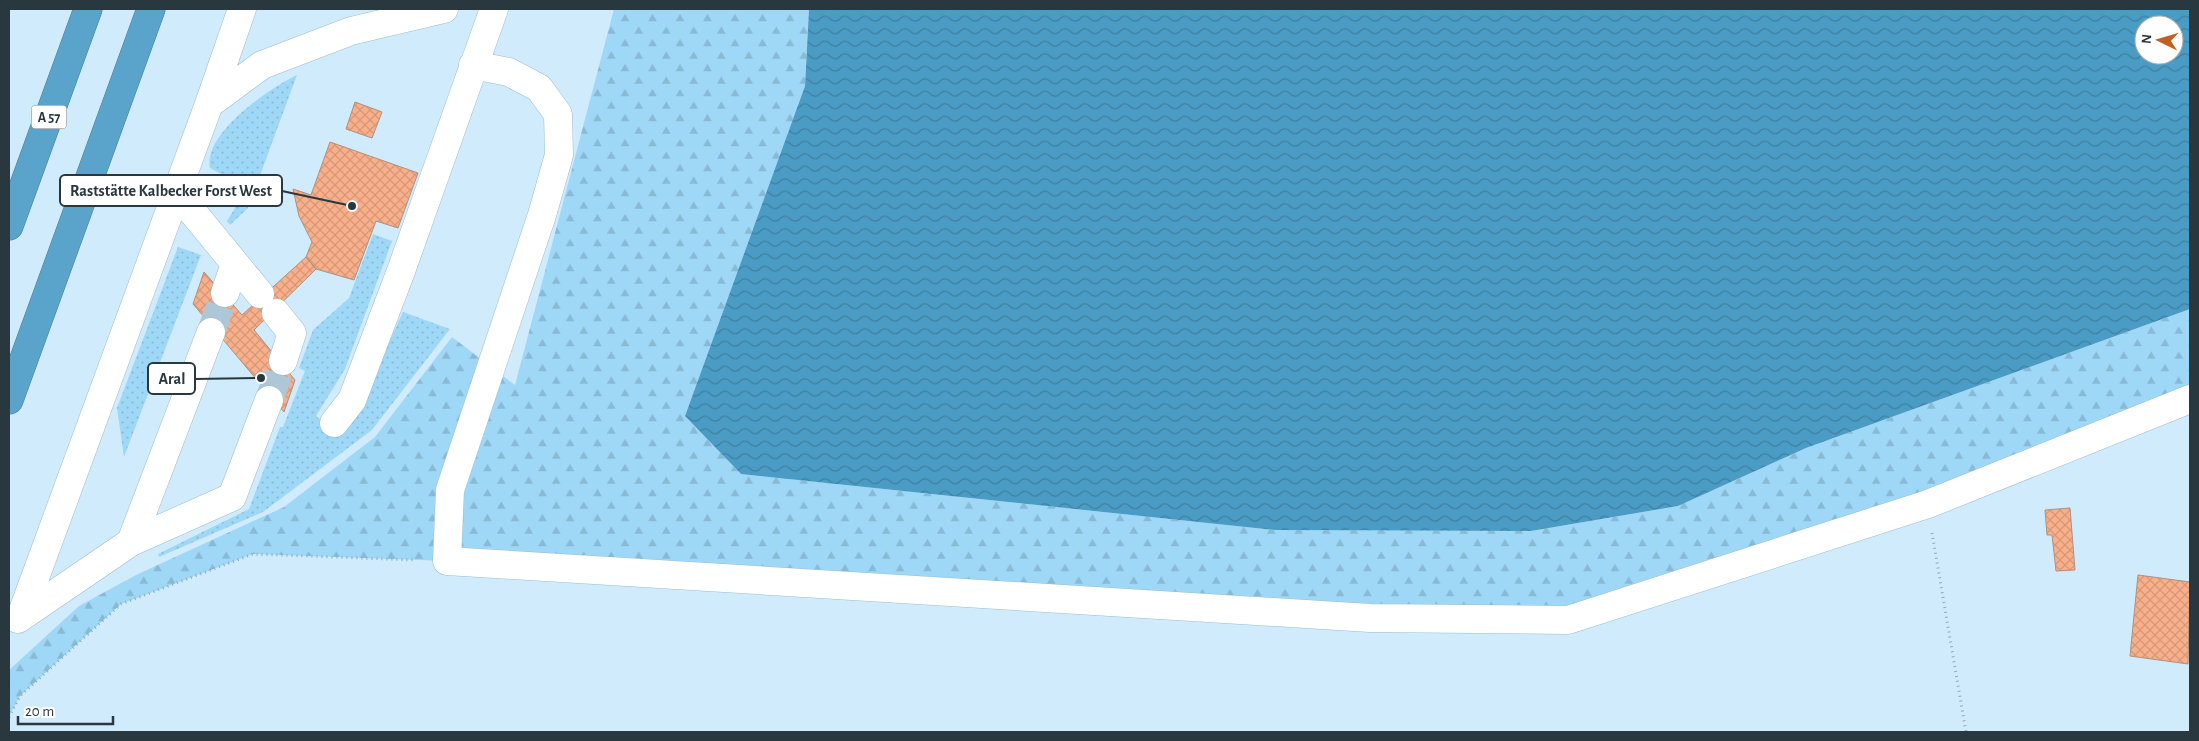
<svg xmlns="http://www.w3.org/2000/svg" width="2199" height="741" viewBox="0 0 2199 741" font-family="'Alegreya Sans',sans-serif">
  <defs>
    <pattern id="grass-dots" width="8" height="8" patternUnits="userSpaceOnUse" patternTransform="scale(1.25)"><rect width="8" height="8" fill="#9fd8f7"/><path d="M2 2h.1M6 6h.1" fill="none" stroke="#89bad5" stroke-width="1.8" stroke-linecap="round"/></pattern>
    <pattern id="forest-firs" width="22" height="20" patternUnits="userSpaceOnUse" patternTransform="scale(1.25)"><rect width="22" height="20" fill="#9fd8f7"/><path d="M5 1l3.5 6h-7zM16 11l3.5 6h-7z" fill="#89bad5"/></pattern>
    <pattern id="water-waves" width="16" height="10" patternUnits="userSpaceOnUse" patternTransform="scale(1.25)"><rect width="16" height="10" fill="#4a9cc5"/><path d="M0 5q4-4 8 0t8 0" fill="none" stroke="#3e80a1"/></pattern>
    <pattern id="building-cross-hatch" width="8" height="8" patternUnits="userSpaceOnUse" patternTransform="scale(1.25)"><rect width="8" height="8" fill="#f9b08a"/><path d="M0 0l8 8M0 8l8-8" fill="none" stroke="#d59878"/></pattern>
  </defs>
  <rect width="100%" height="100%" fill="#cfebfc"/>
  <path fill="url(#grass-dots)" d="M297 75 248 208 230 225 227 221 235 208 223 175 210 168C203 133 270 88 297 75Z
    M373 234 392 241 345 369 316 416 339 433 360 406 403 312 450 329 372 430 263 512 159 557 158 554 249 509 280 427H283L305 371 299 368 313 330 349 298Z
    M178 247 201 255 124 457 117 408Z"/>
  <path fill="url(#forest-firs)" d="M614 9H809L805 86 685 416 741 474 1275 530 1531 531 1678 506 1806 448 2190 309V391L2102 428 1570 621 447 561 253 554 121 604 20 696 9 717V670L79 606 136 575 284 507 375 437 452 337 515 385Z"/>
  <path fill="url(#water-waves)" fill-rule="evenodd" d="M809 9H2190V309L1806 448 1678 506 1531 531 1275 530 741 474 685 416 805 86ZM2144 25H2174V55H2144Z"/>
  <path fill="url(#building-cross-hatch)" stroke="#b0907f" d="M355 102 382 112 372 138 346 129Z
    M330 142 418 173 398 228 376 221 354 280 316 269 306 257 312 242 299 216 293 189 311 195Z
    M306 257 316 269 254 330 295 380 284 412 193 304 204 272 242 315Z
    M2070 508 2075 570 2056 571 2052 535H2047L2045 510Z
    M2138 575 2190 582 2188 664 2130 656Z"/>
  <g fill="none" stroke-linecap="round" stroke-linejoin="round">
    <path stroke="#aec7d6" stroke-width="28" stroke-dasharray="28 14" stroke-linecap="butt" d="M211 332 225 293
      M269 400 283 361"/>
    <g stroke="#9bbdd1" stroke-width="29">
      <path id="minor" d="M473 65 509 72 539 88 558 114 559 155 542 215 450 490 447 561 1370 618 1568 620 1928 504 2190 399
        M209 104 242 9
        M177 193 260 294
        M225 293 235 264
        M276 313 292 333 283 361
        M334 423 352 400 401 271 494 9
        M131 542 211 332
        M21 616 209 104 262 65 351 31 444 9
        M18 619 131 542 232 497 269 400"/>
    </g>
    <g stroke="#497e9a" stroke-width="29">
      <path id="highway" d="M9 226 88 9
        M9 400 151 9"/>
    </g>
    <path stroke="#93aab8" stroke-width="3" stroke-dasharray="1 4" stroke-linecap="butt" d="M1932 533 1966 732
      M9 717 20 696 121 604 253 554 416 560"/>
    <use href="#minor" stroke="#fff" stroke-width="28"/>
    <use href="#highway" stroke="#5aa4cb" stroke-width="28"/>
  </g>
  <g text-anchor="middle" stroke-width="5" stroke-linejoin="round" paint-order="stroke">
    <rect fill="#fff" stroke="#697379" stroke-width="1" x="31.5" y="105.5" width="35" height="23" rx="4"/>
    <g font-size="14" font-weight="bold" fill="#29373f">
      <text x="49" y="122">A 57</text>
    </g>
  </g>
  <path fill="none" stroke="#29373f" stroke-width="2" d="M352 206L282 191M261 378L195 379"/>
  <g fill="#29373f" stroke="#fff" stroke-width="2">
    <circle cx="352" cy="206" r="5"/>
    <circle cx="261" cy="378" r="5"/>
  </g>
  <g fill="#fff" stroke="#29373f" stroke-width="2">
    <rect x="60" y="175" width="222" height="31" rx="5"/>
    <rect x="148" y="363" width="47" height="31" rx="5"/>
  </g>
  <g font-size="16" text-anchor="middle" font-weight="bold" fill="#29373f">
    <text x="171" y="196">Raststätte Kalbecker Forst West</text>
    <text x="172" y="384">Aral</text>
  </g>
  <rect width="2199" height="741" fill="none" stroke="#29373f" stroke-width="20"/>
  <g transform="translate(2159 40) rotate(275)"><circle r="24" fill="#ffffff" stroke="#a9afb2"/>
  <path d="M0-4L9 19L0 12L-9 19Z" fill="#c26022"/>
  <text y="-8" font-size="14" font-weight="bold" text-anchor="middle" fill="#29373f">N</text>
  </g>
  <path d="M18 716v8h95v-8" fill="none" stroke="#29373f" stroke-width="2.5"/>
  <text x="25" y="716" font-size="15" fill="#29373f" stroke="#ffffff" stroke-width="4" paint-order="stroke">20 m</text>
</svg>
